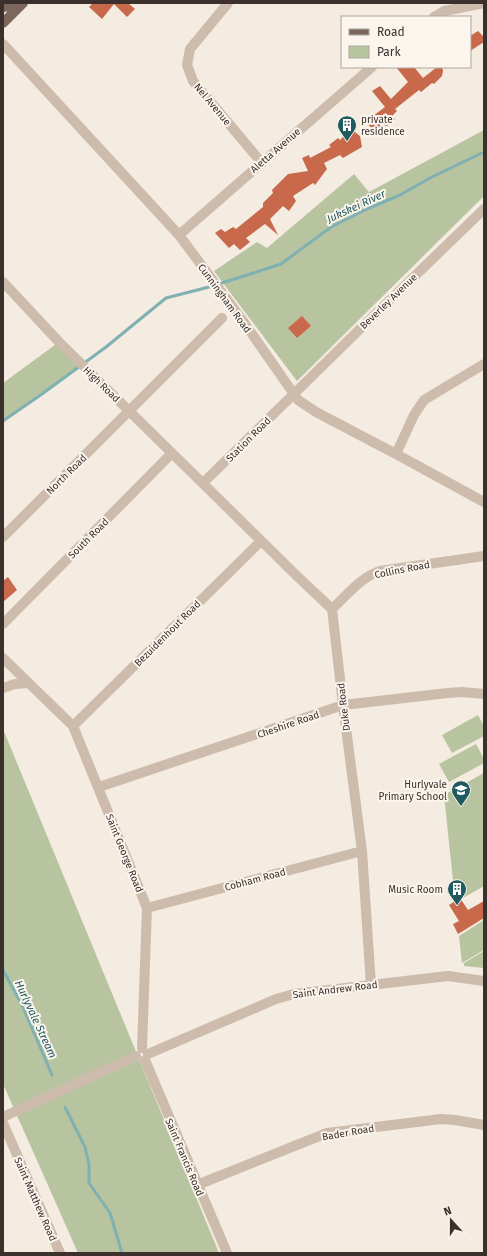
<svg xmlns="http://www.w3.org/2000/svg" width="487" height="1256" viewBox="0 0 487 1256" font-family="'Fira Sans',sans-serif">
  <rect width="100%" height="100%" fill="#f4ebe1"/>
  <path fill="#b8c4a0" d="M484 130V196L297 381 214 271 257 242 267 248 354 174 369 192Z
    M59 342 82 365 3 421V383Z
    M478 715 484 726V736L452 753 442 735Z
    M3 729 219 1253H78L3 1084Z
    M476 744 484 759V763L449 782 439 764Z
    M484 773V886L463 898 461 896 455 899 444 795Z
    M484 920V950L462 963 459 936Z
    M484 951V968L464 966V963Z"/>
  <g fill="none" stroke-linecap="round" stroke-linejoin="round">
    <path stroke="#7fb0b2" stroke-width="3" d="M219 284 281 264 331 227 367 209 400 195 430 178 484 152
      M3 421 42 394 106 347 166 298 213 286
      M3 970 23 1007 52 1075
      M65 1107 85 1147 89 1164V1183L110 1213 122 1253"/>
  </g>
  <path fill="#c8694b" d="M93 3H128L135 9 127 17 114 4 102 19 89 7Z
    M478 31 484 37V42L470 51V36Z
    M396 67H414L423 78 437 67H442L443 71 442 76 434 84 432 83 421 92 419 90 395 109 397 111 392 116 395 119 387 126 384 125 375 131 365 122 385 107 372 91 380 86 391 99 408 82Z
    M351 129 360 136 362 147 343 158 340 155 324 163 327 169 315 185 313 183 293 196 296 201 289 211 283 206 270 219 278 235 265 224 246 238 250 242 240 250 234 244 229 248 215 233 221 229 225 232 233 227 236 229 263 207V203L273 193 272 190 288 174 308 171 302 158 309 155 310 158 331 147 329 145 338 138 340 140Z
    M302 316 311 326 297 338 288 328Z
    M8 577 17 590 3 602V581Z
    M460 898 468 910 484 901V918L458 934 453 924 459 921 449 905Z"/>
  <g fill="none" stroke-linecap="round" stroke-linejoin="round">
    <path stroke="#cdbbac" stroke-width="10" d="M228 3 190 49 187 65 193 81 261 162
      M434 17 444 11 484 3
      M3 44 179 235 243 321 298 400 316 412 396 454 484 502
      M179 235 372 67
      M3 282 59 342 298 577 332 609 343 705 362 851 371 985
      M396 454 414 415 424 400 484 364
      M203 483 359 330 484 209
      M3 537 222 318
      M332 609C347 595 361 577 380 571L484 556
      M3 624 172 453
      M3 658 73 726 147 908 142 1048
      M3 688 15 684 28 683
      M73 726 261 541
      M99 787 343 705 448 693 462 692 484 694
      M147 908 362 851
      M148 1054 276 999 294 994 448 976 484 981
      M145 1060 227 1253
      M3 1117 136 1056
      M3 1123 60 1253
      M197 1185 327 1133 441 1119 455 1120 484 1125"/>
    <path stroke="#7d675c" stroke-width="10" d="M3 7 22 4
      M3 23 23 3"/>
  </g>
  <defs>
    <g id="building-pin" transform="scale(1)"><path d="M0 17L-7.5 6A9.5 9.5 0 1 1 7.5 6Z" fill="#1f5a5e" stroke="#fbf5ee"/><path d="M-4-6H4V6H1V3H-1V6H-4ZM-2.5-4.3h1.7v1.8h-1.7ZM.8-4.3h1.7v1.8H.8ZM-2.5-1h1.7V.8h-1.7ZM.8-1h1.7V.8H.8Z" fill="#fff"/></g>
    <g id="school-pin" transform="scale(1)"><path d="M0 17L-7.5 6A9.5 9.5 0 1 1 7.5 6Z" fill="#1f5a5e" stroke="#fbf5ee"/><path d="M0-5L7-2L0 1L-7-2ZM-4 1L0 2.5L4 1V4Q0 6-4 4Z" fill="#fff"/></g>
  </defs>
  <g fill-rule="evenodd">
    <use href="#building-pin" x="347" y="125"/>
    <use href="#school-pin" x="461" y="790"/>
    <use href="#building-pin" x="457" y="889"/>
  </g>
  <g text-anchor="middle" stroke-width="4" stroke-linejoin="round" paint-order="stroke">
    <g font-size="10" fill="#3b302b" stroke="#fbf5ee">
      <text transform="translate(213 104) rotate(50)" y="4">Nel Avenue</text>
      <text transform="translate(275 150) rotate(-41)" y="4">Aletta Avenue</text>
      <text transform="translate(225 298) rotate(54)" y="4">Cunningham Road</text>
      <text transform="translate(388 301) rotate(-44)" y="4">Beverley Avenue</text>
      <text transform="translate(102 384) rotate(44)" y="4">High Road</text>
      <text transform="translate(248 439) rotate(-45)" y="4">Station Road</text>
      <text transform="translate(66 474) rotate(-45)" y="4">North Road</text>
      <text transform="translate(88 538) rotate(-45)" y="4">South Road</text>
      <text transform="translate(402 569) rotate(-11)" y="4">Collins Road</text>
      <text transform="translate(167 633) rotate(-45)" y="4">Bezuidenhout Road</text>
      <text transform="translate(343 707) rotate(-97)" y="4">Duke Road</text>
      <text transform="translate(288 724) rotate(-19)" y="4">Cheshire Road</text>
      <text transform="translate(125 853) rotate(68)" y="4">Saint George Road</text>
      <text transform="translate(255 879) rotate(-15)" y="4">Cobham Road</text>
      <text transform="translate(335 989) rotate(-7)" y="4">Saint Andrew Road</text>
      <text transform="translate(348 1132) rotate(-10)" y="4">Bader Road</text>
      <text transform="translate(185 1157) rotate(67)" y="4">Saint Francis Road</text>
      <text transform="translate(36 1199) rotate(66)" y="4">Saint Matthew Road</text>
    </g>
    <g font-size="10" fill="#3b302b" stroke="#fbf5ee" text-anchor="end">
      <text x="361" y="123" text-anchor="start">private<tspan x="361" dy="12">residence</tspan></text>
      <text x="447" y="788">Hurlyvale<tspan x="447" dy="12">Primary School</tspan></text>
      <text x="443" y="893">Music Room</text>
    </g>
    <g font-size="11" font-style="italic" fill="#1f5a5e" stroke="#fbf5ee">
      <text transform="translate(356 206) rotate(-25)" y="4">Jukskei River</text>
      <text transform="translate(36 1019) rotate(65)" y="4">Hurlyvale Stream</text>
    </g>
  </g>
  <rect width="487" height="1256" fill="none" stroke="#3b302b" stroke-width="8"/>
  <rect x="341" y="16" width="130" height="52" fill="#fbf5ee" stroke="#aea6a0"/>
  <rect x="349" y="29" width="20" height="6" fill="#7d675c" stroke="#aea6a0"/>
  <text x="377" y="36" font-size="12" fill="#3b302b">Road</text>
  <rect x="349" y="46" width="20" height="12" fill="#b8c4a0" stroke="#aea6a0"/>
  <text x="377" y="56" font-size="12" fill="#3b302b">Park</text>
  <g transform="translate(451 1220) rotate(339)" stroke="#fbf5ee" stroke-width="3" paint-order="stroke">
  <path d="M0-3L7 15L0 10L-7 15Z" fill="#3b302b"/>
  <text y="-6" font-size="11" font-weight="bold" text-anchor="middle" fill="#3b302b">N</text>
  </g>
</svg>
